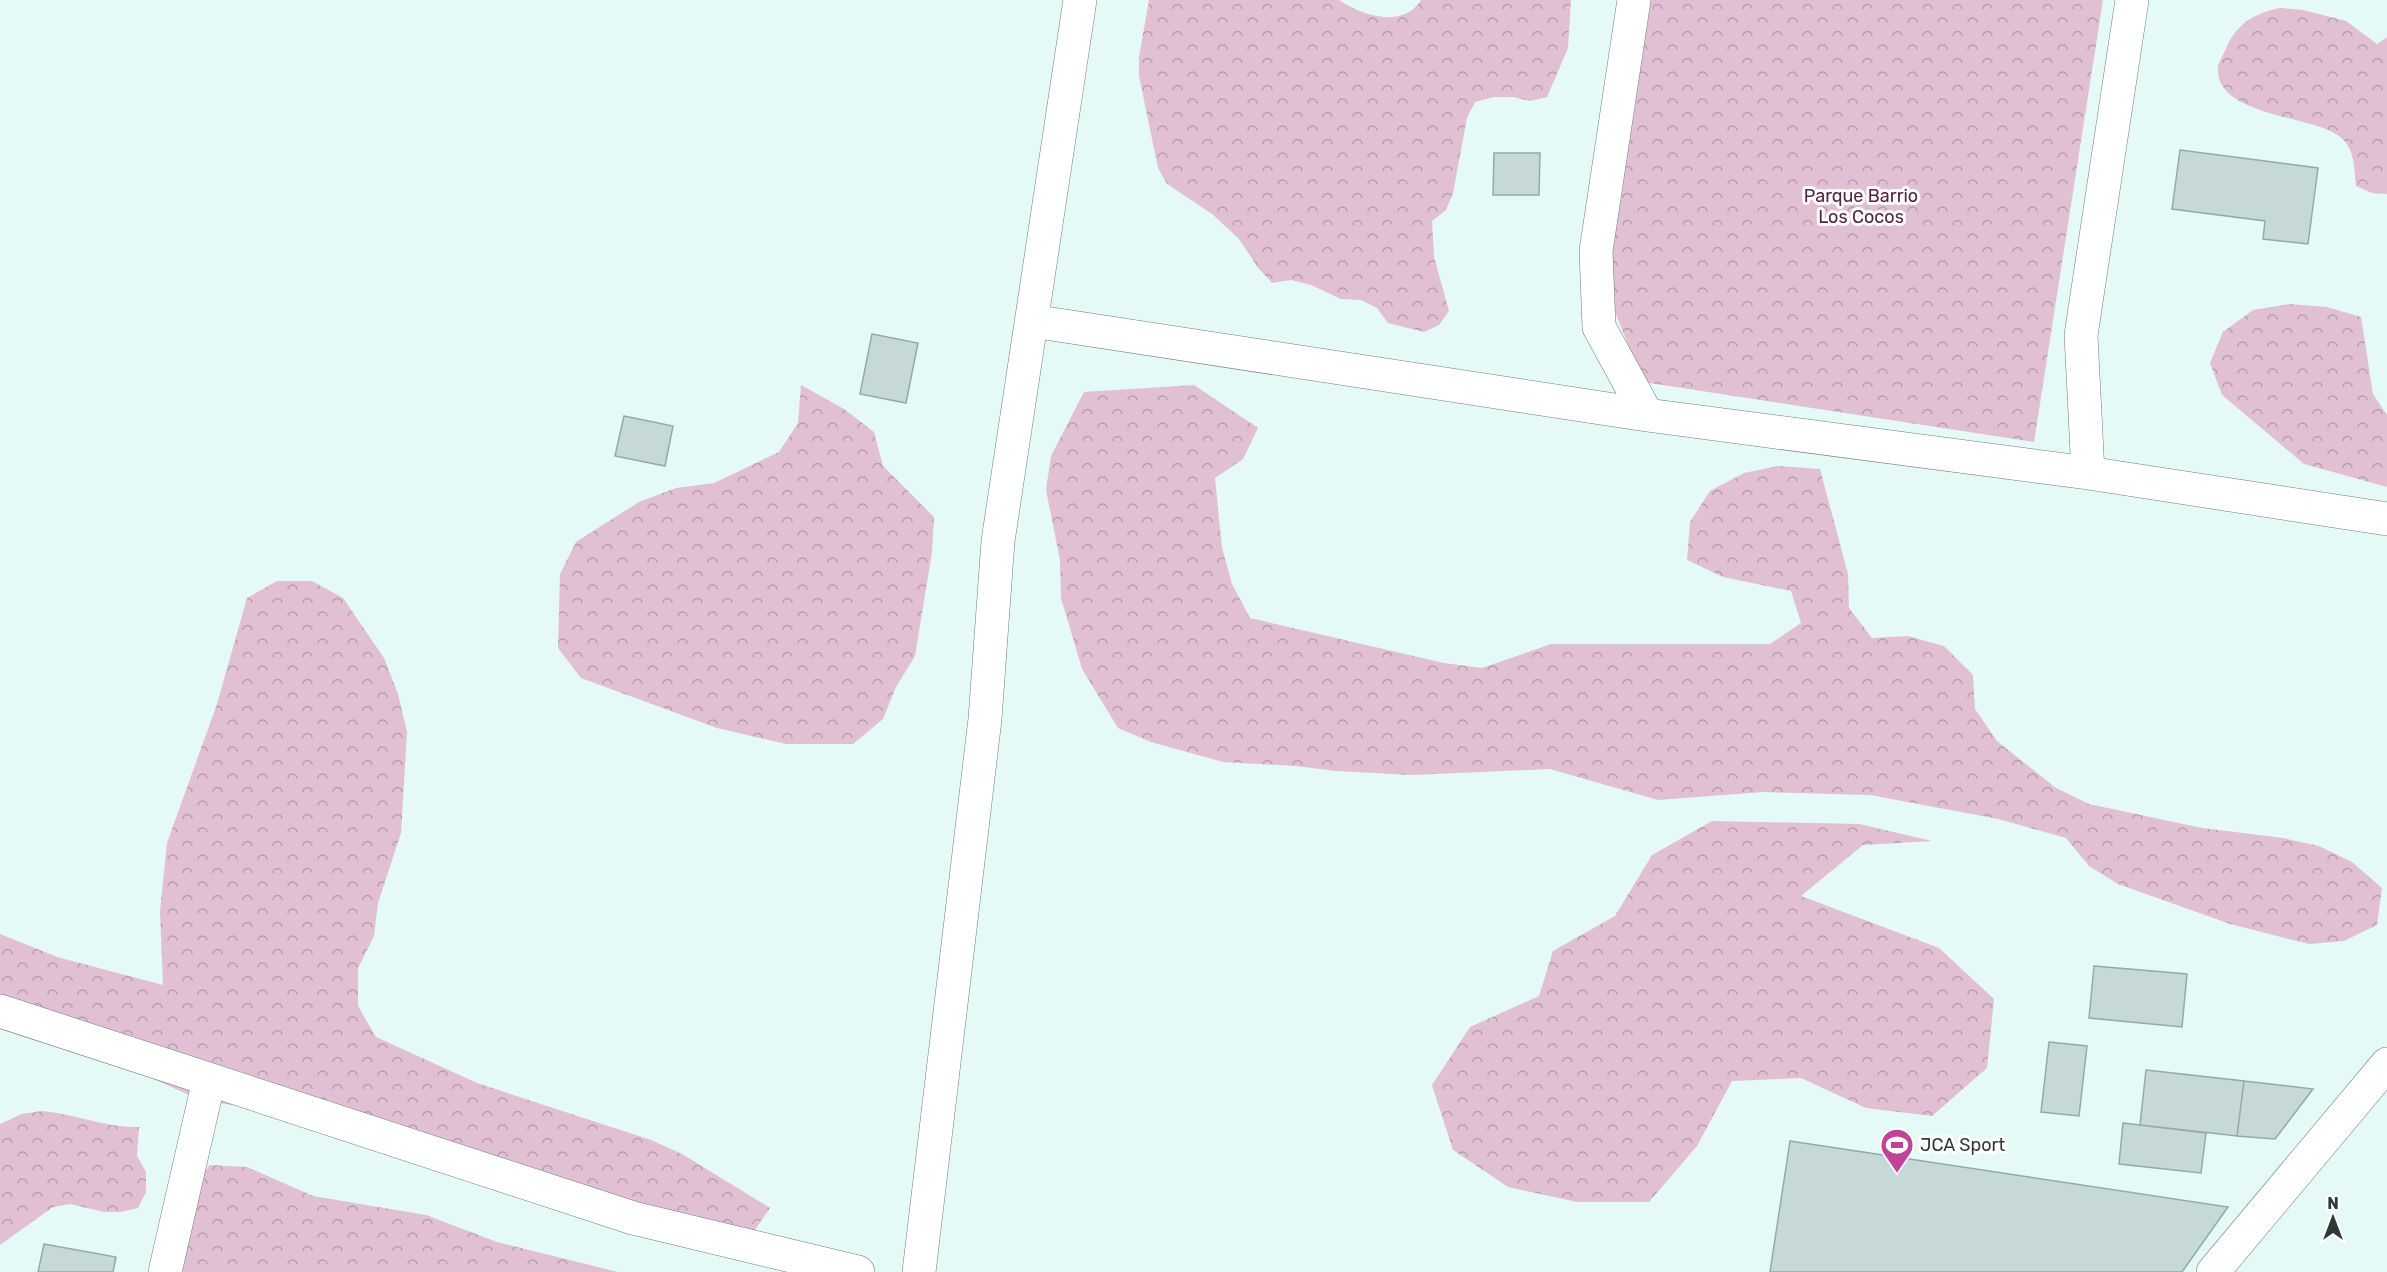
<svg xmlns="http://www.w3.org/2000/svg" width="2387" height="1272" viewBox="0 0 2387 1272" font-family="Rubik,sans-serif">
  <defs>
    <pattern id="forest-crowns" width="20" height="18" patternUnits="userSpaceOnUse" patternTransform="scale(1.5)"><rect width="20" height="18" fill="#e1c0d3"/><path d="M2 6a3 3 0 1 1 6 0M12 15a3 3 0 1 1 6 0" fill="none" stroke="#b79dac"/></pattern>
  </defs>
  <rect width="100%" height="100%" fill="#e5f9f6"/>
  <path fill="url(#forest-crowns)" d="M1149 0H1339C1363 16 1403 29 1421 0H1571L1568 48 1547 97 1530 101 1513 97H1494L1475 102 1467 118 1453 193 1446 210 1432 221 1434 257 1449 311 1439 325 1424 332 1388 323 1377 308 1361 300 1341 299 1311 285 1291 280 1272 283 1259 269 1239 239 1212 214 1167 184 1158 168 1139 76V57Z
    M1651 0H2103L2034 442 1643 382 1606 289Z
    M2280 8 2303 10 2346 21 2377 44 2387 37V194L2372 193 2356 186C2354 167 2355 148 2339 136 2311 115 2214 116 2218 67 2219 61 2225 52 2227 46 2238 23 2255 13 2280 8Z
    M2289 304 2327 307 2361 317 2373 394 2387 415V487L2304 464 2222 395 2210 363 2223 332 2253 310Z
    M801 385 844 409 874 432 883 466 934 517 932 552 915 656 896 687 883 719 853 744H786L717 728 581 678 558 648 560 574 576 542 639 502 676 488 714 483 779 452 798 423Z
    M1194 385 1258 428 1243 459 1215 478 1222 548 1232 584 1250 618 1444 663 1482 668 1551 644H1770L1801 623 1791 591 1723 577 1687 560 1690 522 1710 491 1744 473 1778 466 1820 469 1848 574 1849 608 1872 638 1908 636 1944 646 1973 675 1975 709 1997 741 2056 788 2089 804 2202 828 2283 838 2319 846 2352 862 2382 888 2377 925 2344 941 2309 944 2230 924 2118 884 2089 866 2066 838 1998 819 1870 795 1763 792 1658 800 1550 769 1412 775 1336 771 1296 766 1223 762 1151 742 1118 728 1082 669 1061 598 1060 560 1046 490 1051 456 1084 392Z
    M277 581H312L343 598 384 658 398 694 407 732 401 833 378 903 374 936 358 968V1006L376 1037 477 1083 651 1140 682 1154 770 1208 750 1237 310 1117 200 1100 96 1053 0 1020V934L57 957 163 985 160 911 167 843 217 704 247 598Z
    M1712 821 1859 824 1932 841 1863 845 1801 896 1939 948 1994 999 1987 1068 1932 1116 1866 1108 1801 1078 1732 1081 1697 1146 1649 1202H1577L1508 1187 1453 1150 1432 1085 1470 1027 1539 996 1553 951 1615 916 1652 855Z
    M42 1111C75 1114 106 1128 139 1127L137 1156 146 1172V1192L138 1208 121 1212H104L70 1204 53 1207 0 1245V1124L22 1114Z
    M210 1165 247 1167 313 1196 426 1215 497 1242 618 1272H164L162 1220Z"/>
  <path fill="#c6d9d7" stroke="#97a9a6" stroke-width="1.5" d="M2180 150 2318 168 2308 244 2263 239 2265 221 2172 209Z
    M1494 153H1540L1539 195H1493Z
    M872 334 918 343 906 403 860 394Z
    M624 416 673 426 665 466 615 456Z
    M2094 966 2187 974 2182 1027 2089 1018Z
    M2049 1042 2087 1046 2079 1116 2041 1112Z
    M2146 1070 2244 1081 2237 1136 2140 1125Z
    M2244 1081 2313 1089 2275 1139 2237 1136Z
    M2123 1123 2206 1133 2201 1173 2119 1164Z
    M1790 1141 2228 1207 2182 1272H1770Z
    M44 1244 116 1257 113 1272H38Z"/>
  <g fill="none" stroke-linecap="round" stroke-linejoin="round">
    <g stroke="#6e7f7d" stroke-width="34">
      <path id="street" d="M1634 0 1596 251 1599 327 1647 415 2088 473 2387 519
        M1032 321 1647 415
        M2088 473 2081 335 2132 0
        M0 1011 633 1218 858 1272
        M165 1272 209 1080
        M919 1272 985 719 998 541 1080 0
        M2213 1272 2387 1064"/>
    </g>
    <use href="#street" stroke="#fff" stroke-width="33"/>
  </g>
  <defs>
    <g id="stadium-pin" transform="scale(1.725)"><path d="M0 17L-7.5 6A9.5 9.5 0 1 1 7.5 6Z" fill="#bf4497" stroke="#fff"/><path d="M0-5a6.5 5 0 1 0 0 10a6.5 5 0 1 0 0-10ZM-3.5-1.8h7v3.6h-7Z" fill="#fff"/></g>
  </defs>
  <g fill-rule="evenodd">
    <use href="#stadium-pin" x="1897" y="1145"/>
  </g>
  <g text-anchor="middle" stroke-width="6" stroke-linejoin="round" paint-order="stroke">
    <g font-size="18" fill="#522542" stroke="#fff">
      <text x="1861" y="202">Parque Barrio<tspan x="1861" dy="21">Los Cocos</tspan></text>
    </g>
    <g font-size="18" fill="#313937" stroke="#fff" text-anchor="start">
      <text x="1920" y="1151">JCA Sport</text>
    </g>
  </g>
  <g transform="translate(2333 1218)" stroke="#ffffff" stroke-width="4.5" paint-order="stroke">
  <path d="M0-4.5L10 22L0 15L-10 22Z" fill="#313937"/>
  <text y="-9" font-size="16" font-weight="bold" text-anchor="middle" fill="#313937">N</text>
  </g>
</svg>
